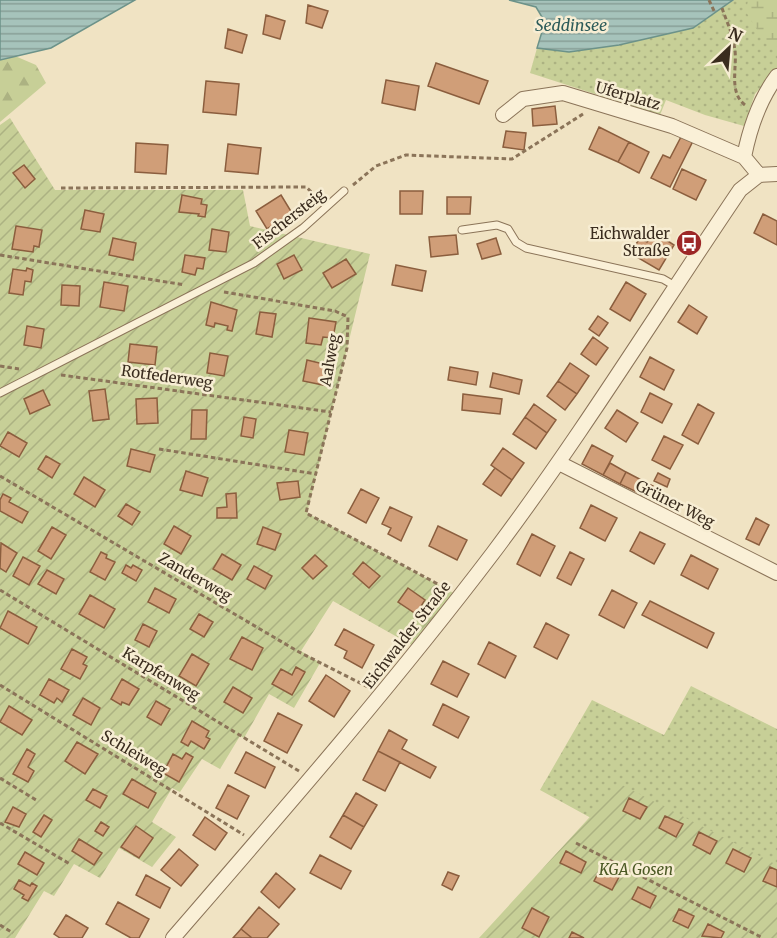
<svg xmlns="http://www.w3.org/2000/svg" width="777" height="938" viewBox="0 0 777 938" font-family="Merriweather,serif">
  <defs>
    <pattern id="grass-dots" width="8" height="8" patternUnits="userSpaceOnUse" patternTransform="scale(1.5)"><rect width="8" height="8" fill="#c7cf97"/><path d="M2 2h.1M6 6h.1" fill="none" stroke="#acb282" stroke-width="1.8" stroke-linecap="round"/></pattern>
    <pattern id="forest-firs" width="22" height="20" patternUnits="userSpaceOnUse" patternTransform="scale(1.5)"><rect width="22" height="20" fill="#c7cf97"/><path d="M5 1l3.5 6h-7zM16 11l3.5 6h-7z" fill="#acb282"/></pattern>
    <pattern id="wetland-marsh" width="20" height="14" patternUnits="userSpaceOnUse" patternTransform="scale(1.5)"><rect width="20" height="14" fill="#c7cf97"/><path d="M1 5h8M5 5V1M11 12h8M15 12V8" fill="none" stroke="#acb282"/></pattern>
    <pattern id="garden-furrows" width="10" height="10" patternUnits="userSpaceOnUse" patternTransform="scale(1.5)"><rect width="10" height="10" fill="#c7cf97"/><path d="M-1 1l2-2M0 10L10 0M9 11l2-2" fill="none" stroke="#acb282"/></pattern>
    <pattern id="water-rules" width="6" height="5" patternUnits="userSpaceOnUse" patternTransform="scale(1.5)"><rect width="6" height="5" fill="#a6c3bb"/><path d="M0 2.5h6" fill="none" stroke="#889f97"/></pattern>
  </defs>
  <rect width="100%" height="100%" fill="#f0e3c3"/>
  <path fill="url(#grass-dots)" d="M734 0H777V68L755 94 744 126 705 115 666 100 660 115 530 73 537 48 569 52 693 28Z
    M691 686 777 729V872L591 818 540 790 592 700 664 735Z"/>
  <path fill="url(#forest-firs)" d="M15 56 36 65 46 83 0 122V60Z"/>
  <path fill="url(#wetland-marsh)" d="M748 0H777V47L766 44 746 12Z"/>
  <path fill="url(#garden-furrows)" d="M10 118 55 190H243L250 226 370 254 307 513 459 596 417 648 333 601 301 651 320 663 294 708 269 694 244 738 240 736 220 769 202 759 180 792 172 788 152 822 176 837 152 867 119 848 100 878 74 864 54 896 44 891 15 938H0V125Z
    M620 784 777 865V938H479Z"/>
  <path fill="url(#water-rules)" stroke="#6c9289" stroke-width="1.5" d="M0 0H135L51 48 0 60Z
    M509 0H733L693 28 619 45 569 52 537 48 545 22 536 7Z"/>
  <path fill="#d09e78" stroke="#8b5e3e" stroke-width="1.5" d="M308 5 328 11 322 28 306 23Z
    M266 15 285 21 280 39 263 34Z
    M228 29 247 35 242 53 225 48Z
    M436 63 488 81 479 104 428 86Z
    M386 80 419 86 415 110 382 103Z
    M206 81 239 84 236 115 203 112Z
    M555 106 557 124 533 126 532 109Z
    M599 127 629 142 618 162 589 149Z
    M506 131 526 133 524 150 503 147Z
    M682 135 693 141 670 187 651 178 663 155 670 158Z
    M629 142 649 152 639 173 618 162Z
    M136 143 168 145 166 174 135 172Z
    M228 144 261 148 258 174 225 171Z
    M24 165 35 179 25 188 13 173Z
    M682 169 706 180 696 200 673 189Z
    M400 191H423L422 214H400Z
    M182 195 202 199 201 204 207 205 205 217 198 216 199 214 179 212Z
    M281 195 292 213 267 229 256 211Z
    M447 197H471L470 214H447Z
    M85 210 104 214 100 232 81 229Z
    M763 214 777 221V245L754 233Z
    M16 226 42 230 39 247 34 246 33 252 12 249Z
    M212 229 229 232 226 252 209 250Z
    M654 232 674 245 659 270 630 253 640 238 647 242Z
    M456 235 458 254 431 257 429 237Z
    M113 238 136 243 133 260 109 255Z
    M496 238 501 254 482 259 477 244Z
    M185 255 205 258 203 269 197 268 195 275 182 272Z
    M294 255 302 270 284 279 277 264Z
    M346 259 356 274 332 288 323 273Z
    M396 265 426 271 422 291 392 285Z
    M27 268 33 270 31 282 25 281 23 295 9 293 13 269 26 271Z
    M104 282 128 286 124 311 100 307Z
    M626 282 646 294 630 321 610 309Z
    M62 285 80 286 79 306 61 305Z
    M211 302 237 310 232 331 227 330 228 326 215 323 214 327 206 325Z
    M689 305 707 317 697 334 678 322Z
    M260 312 276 314 272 337 256 334Z
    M598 316 608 323 599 336 589 329Z
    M309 318 336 322 333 338 323 337 321 345 306 343Z
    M27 326 44 329 41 348 24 345Z
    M593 337 608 348 596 365 581 354Z
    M130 344 157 347 155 365 128 362Z
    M210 353 228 356 224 376 207 373Z
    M650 357 674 370 664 390 640 377Z
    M307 360 332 366 328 386 303 381Z
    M570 363 589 376 577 394 558 381Z
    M450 367 478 372 476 385 448 380Z
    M493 373 522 380 519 394 490 387Z
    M558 381 577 394 565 410 547 396Z
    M105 389 109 419 93 421 89 391Z
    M43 390 50 405 30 414 24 399Z
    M650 393 672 404 662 423 641 412Z
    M463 394 502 399 500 414 462 410Z
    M157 398 158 423 137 424 136 399Z
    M534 404 556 420 547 433 525 417Z
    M698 404 714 413 698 444 682 435Z
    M192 410H207L206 439H191Z
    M617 410 638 423 626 442 605 428Z
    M244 417 256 419 253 438 241 436Z
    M525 417 547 433 536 449 513 434Z
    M289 430 308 433 304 455 285 452Z
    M8 432 27 443 19 457 0 446Z
    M664 436 683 445 670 469 652 460Z
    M592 445 613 456 603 475 582 464Z
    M503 448 524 463 512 480 491 465Z
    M131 449 155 455 150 472 127 466Z
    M46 456 60 464 52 478 38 469Z
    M610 463 626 472 620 484 603 475Z
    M495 468 512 480 501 496 483 484Z
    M186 471 208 478 202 496 180 490Z
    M626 472 653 486 647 497 620 484Z
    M658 473 670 479 667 487 654 481Z
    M84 477 105 490 95 507 74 494Z
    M298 481 300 497 280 500 277 483Z
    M361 489 379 498 366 523 348 513Z
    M236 493 237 518H217V508L227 507 226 494Z
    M3 494 11 498 9 502 28 512 22 523 0 511V500Z
    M126 504 140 512 132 525 118 516Z
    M591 505 617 518 605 541 580 528Z
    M390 507 412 517 401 541 388 534 391 528 382 524Z
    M756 518 769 525 759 545 746 539Z
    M174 526 191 536 181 554 164 544Z
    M438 526 467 540 457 560 429 546Z
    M52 527 66 535 51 559 38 551Z
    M263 527 281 534 275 550 257 544Z
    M640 532 665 544 654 564 630 551Z
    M532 534 555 546 540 576 517 564Z
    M1 543 17 553 6 572 0 568Z
    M101 552 107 555 106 558 115 562 105 580 90 572Z
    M570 552 584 559 571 585 557 578Z
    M222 554 241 565 232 580 213 569Z
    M315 555 327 566 313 579 302 568Z
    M691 555 718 569 708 589 681 575Z
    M23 557 40 566 29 585 13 576Z
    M363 562 380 576 369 588 353 574Z
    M126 565 131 568 133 565 142 570 136 581 122 573Z
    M254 566 272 576 265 589 247 579Z
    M47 570 64 579 56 594 38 584Z
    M155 588 176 599 169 613 148 602Z
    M408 588 425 600 416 614 398 602Z
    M612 590 637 603 624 628 599 615Z
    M90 595 115 609 104 628 79 614Z
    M650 601 714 633 707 648 642 615Z
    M8 611 37 627 28 644 0 628Z
    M199 614 213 622 204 637 190 629Z
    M546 623 569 635 557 659 534 647Z
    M143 624 157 631 149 647 135 640Z
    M344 629 374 645 362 668 344 658 347 651 335 645Z
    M242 637 263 648 252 670 230 659Z
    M489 642 516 656 505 678 478 664Z
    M72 649 87 657 83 664 87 666 80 679 61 669Z
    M192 654 209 664 196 686 179 676Z
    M443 661 469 674 457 697 431 684Z
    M296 667 305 672 292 695 272 684 281 669 292 675Z
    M326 675 350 691 334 717 309 701Z
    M49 679 69 690 62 702 57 698 54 703 40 695Z
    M122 679 139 689 129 705 122 702 121 705 111 699Z
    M233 687 252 698 243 713 224 702Z
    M83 698 100 708 91 725 73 715Z
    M156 701 170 709 161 725 147 717Z
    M443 704 469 717 458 738 433 725Z
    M9 706 32 720 22 735 0 722Z
    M278 713 302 725 287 753 264 741Z
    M192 721 209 731 206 737 210 739 204 749 191 741 188 746 181 742Z
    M389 730 407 740 402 749 436 767 430 778 378 751Z
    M77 742 98 754 85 774 65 761Z
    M27 749 35 754 28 767 34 771 28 782 13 774Z
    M378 751 400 762 385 791 363 780Z
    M246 752 275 767 265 788 235 773Z
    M186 753 193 757 179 782 163 773 173 754 182 759Z
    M132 779 156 793 148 808 123 794Z
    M228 785 249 796 237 819 216 808Z
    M93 789 107 796 100 808 86 800Z
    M356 793 377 805 364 827 343 815Z
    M629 798 647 807 640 819 623 811Z
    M13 807 26 814 19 827 5 822Z
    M44 815 52 820 41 837 33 832Z
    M343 815 364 827 351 849 330 837Z
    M665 816 683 824 676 837 659 828Z
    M205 817 227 833 215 850 193 835Z
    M101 822 109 827 103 836 95 831Z
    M136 826 153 838 139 858 121 847Z
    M699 832 717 841 710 854 693 845Z
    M79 839 102 853 94 865 72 851Z
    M179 849 198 865 181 886 161 870Z
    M733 849 751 858 744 872 726 863Z
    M566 851 586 862 581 873 560 863Z
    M25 852 44 863 37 875 18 864Z
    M320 855 351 871 341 889 310 873Z
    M770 867 777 870V887L763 881Z
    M601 868 619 877 612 890 594 881Z
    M448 872 459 876 452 890 442 885Z
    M276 873 295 889 279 908 261 892Z
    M146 875 170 888 160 908 136 895Z
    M19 880 30 886 32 883 37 886 28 901 22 898 24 895 14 889Z
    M638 887 656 896 650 908 632 899Z
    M118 902 149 919 139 938H131L106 924Z
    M259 907 279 924 267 938H252L241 929Z
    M532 908 549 917 539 937 522 928Z
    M679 909 694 916 688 928 673 921Z
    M66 915 88 928 82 938H60L54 934Z
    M708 924 724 932 721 938 702 936Z
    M241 929 252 938H233Z
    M572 932 584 938H569Z"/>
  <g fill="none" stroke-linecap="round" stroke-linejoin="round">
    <g stroke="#8b7459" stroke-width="9">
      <path id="lane" d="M462 230 497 225 508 229 516 242 526 248 663 279 675 286
        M0 393 254 263 303 228 344 191"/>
    </g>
    <g stroke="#8b7459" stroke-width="16">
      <path id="street" d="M503 115 523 99 563 93 672 126 744 157
        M759 175 744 157C750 127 759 100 777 76
        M559 463 777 573
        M173 938C282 812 392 686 493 553 581 436 658 311 740 190L759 175 777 174"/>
    </g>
    <path stroke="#8b7459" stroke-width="3" stroke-dasharray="4.5 3" stroke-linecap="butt" d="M709 0 715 13
      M722 8C726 20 732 32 734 45 739 64 727 91 745 105
      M353 185 376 166 406 155 512 159 583 114
      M61 188 306 187 319 199
      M0 255 185 285
      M224 292 335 311 348 317 347 348 306 513 447 589
      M0 366 19 369
      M61 375 331 412
      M159 449 316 474
      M0 476 299 652 368 687
      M0 590 299 771
      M0 685 244 835
      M0 778 36 800
      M0 823 70 864
      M576 843 763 938
      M0 925 13 933"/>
    <use href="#lane" stroke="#faf0d7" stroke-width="7"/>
    <use href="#street" stroke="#faf0d7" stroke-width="14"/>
  </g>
  <defs>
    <g id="bus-disc" transform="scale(1.35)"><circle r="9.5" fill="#9d2727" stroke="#f7edd3"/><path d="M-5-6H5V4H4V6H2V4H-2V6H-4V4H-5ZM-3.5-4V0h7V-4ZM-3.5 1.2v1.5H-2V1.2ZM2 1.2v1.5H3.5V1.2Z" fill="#fff"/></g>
  </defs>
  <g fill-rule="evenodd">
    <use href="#bus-disc" x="689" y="243"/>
  </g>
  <g text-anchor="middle" stroke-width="5" stroke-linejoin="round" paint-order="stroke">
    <g font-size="15" fill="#3a2c1e" stroke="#f7edd3">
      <text transform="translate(628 96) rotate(16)" y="5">Uferplatz</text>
      <text transform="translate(289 219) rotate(-38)" y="5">Fischersteig</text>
      <text transform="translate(330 360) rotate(-80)" y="5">Aalweg</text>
      <text transform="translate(167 377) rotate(8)" y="5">Rotfederweg</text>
      <text transform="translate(675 504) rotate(27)" y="5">Grüner Weg</text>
      <text transform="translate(195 577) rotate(30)" y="5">Zanderweg</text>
      <text transform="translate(407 635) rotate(-52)" y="5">Eichwalder Straße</text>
      <text transform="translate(161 674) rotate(31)" y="5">Karpfenweg</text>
      <text transform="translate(134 753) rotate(31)" y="5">Schleiweg</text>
    </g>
    <g font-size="15" fill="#3a2c1e" stroke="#f7edd3" text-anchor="end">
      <text x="670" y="239">Eichwalder<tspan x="670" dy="17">Straße</tspan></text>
    </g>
    <g font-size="15" font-style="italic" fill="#4a5823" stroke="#f7edd3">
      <text x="636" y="875">KGA Gosen</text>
    </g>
    <g font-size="16" font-style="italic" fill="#2c5b59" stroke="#f7edd3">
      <text x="571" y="31">Seddinsee</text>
    </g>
  </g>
  <g transform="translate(729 48) rotate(26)" stroke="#f7edd3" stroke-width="4.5" paint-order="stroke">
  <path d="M0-4.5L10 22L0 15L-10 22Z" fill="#3a2c1e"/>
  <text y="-9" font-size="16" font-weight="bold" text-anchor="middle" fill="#3a2c1e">N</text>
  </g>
</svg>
